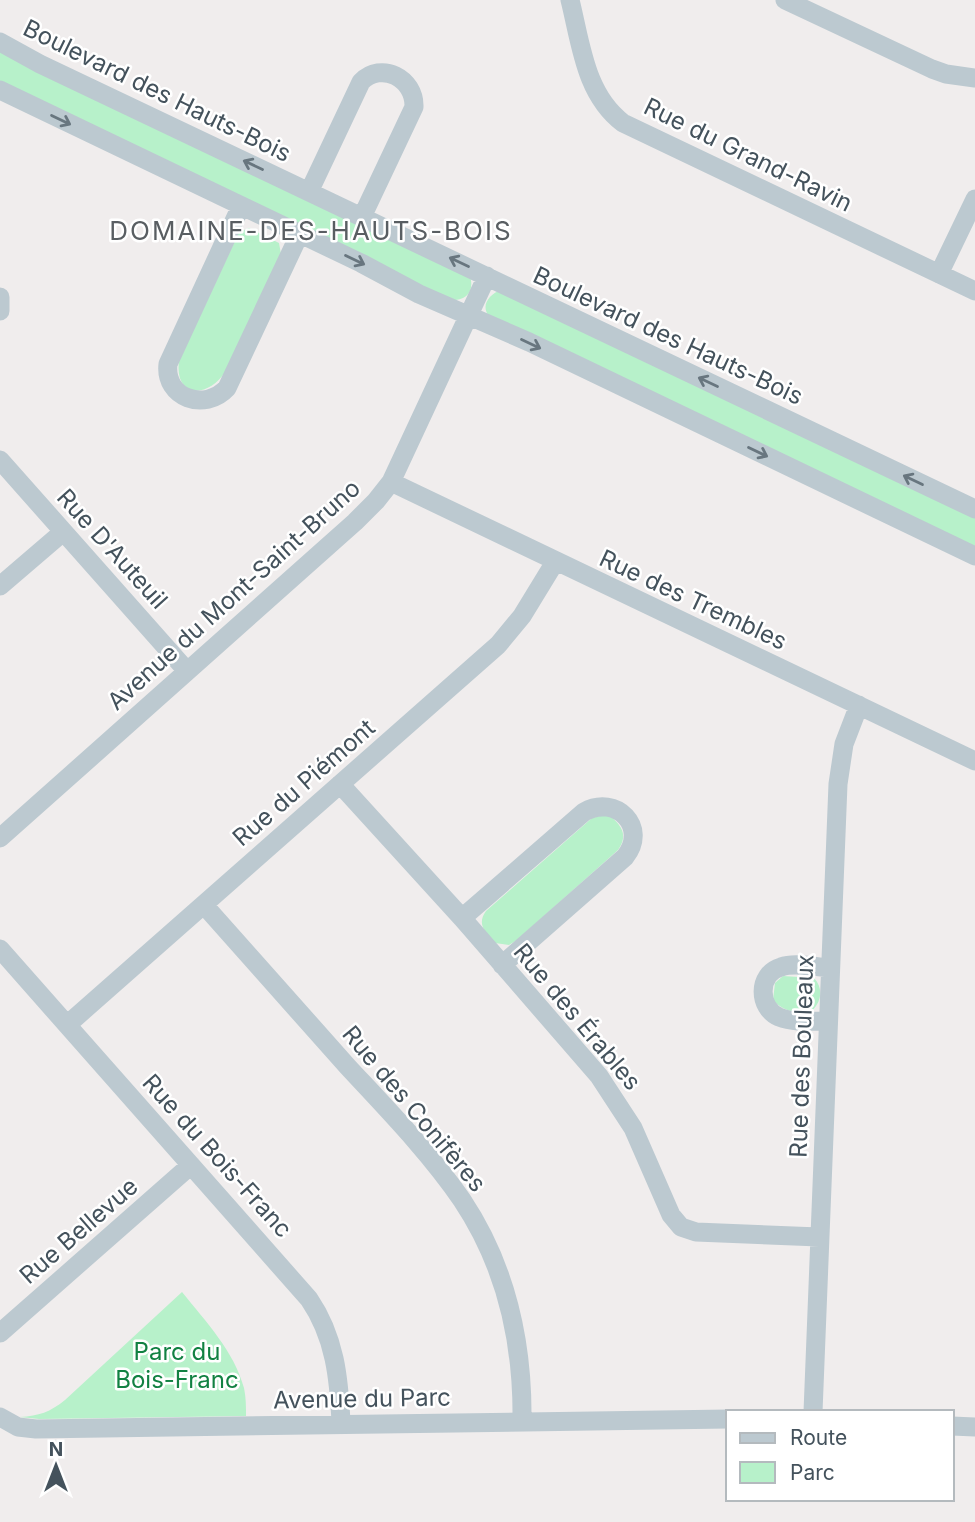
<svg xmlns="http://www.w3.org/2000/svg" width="975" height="1522" viewBox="0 0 975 1522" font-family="Inter,sans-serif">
  <rect width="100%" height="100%" fill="#f0eded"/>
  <path fill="#b7f1ca" d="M0 50 470 276C475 293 465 301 449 300L0 85Z
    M249 228 279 243 281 254 226 371C207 400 174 397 179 361L239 232Z
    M501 290 975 514V551L488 315C481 304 490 294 501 290Z
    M608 814C621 825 629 834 618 850L517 940 509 945 495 943C486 933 476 925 486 911L592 818Z
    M783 976 814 978C823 988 822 1000 813 1010 796 1013 785 1013 773 1000L775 983Z
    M182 1292C206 1322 234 1351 244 1388 246 1397 246 1407 246 1416L39 1419 20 1417C39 1416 50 1412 65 1400Z"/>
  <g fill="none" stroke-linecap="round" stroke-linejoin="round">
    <path stroke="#bcc9d0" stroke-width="19" d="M570 0C581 44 585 94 623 123L975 291
      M785 0 932 69 946 74 975 78
      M0 42 40 64 975 509
      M0 90 361 263 419 294 529 342 975 556
      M309 192 361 82C381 61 415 78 414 107L362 217
      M241 206 168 364C164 398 205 412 227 388L300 233
      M939 274 975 199
      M0 297V311
      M0 460 187 671
      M391 482 975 761
      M0 586 63 532
      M340 784 462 918 599 1076 633 1128 671 1215 681 1227 696 1232 819 1237
      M0 838 355 522 376 501 391 482 487 276
      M204 905C252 959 300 1013 348 1067 387 1109 429 1152 462 1200 506 1266 523 1342 522 1421
      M462 918 584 812C616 794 649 827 625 857L502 965
      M0 949 309 1299C335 1337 339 1378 341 1423
      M828 1021C812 1021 794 1023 779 1017 758 1008 757 974 781 967 795 962 815 967 830 968
      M67 1025 498 645 522 616 555 562
      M0 1333 191 1165
      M813 1412 838 784 844 744 859 705
      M0 1417 18 1427 36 1429 728 1419
      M952 1426 975 1427"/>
  </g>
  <defs><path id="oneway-shaft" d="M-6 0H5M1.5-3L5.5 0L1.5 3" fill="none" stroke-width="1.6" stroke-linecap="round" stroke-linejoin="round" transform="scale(1.75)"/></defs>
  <g stroke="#68767f">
    <use href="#oneway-shaft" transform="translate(61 120) rotate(26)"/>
    <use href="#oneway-shaft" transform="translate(253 165) rotate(-155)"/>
    <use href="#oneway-shaft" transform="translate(355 260) rotate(26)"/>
    <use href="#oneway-shaft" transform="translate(459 262) rotate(-155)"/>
    <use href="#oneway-shaft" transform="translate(531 344) rotate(25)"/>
    <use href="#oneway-shaft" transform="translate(708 382) rotate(-155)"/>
    <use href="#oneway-shaft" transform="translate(758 452) rotate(26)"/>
    <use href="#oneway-shaft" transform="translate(913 480) rotate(-154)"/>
  </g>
  <g text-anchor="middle" stroke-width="5" stroke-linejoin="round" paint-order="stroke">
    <g font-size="24" fill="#44525c" stroke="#fff">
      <text transform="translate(157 91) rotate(26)" y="8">Boulevard des Hauts-Bois</text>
      <text transform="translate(748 155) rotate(26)" y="8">Rue du Grand-Ravin</text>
      <text transform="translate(668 336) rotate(25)" y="8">Boulevard des Hauts-Bois</text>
      <text transform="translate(112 549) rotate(48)" y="8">Rue D'Auteuil</text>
      <text transform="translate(234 595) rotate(-42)" y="8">Avenue du Mont-Saint-Bruno</text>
      <text transform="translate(693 600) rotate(25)" y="8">Rue des Trembles</text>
      <text transform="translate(304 783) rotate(-41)" y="8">Rue du Piémont</text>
      <text transform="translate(577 1017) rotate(50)" y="8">Rue des Érables</text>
      <text transform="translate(802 1056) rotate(-88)" y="8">Rue des Bouleaux</text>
      <text transform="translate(414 1109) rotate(50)" y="8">Rue des Conifères</text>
      <text transform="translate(217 1156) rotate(48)" y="8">Rue du Bois-Franc</text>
      <text transform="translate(79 1231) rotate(-41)" y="8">Rue Bellevue</text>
      <text transform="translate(362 1399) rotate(-1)" y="8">Avenue du Parc</text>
    </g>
    <g font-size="24" fill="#118142" stroke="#fff">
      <text x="177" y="1360">Parc du<tspan x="177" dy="28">Bois-Franc</tspan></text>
    </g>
    <g font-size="26" letter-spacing="2" fill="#595e62" stroke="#fff">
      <text x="311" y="240">DOMAINE-DES-HAUTS-BOIS</text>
    </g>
  </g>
  <rect x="726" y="1410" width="228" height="91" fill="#ffffff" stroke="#b4babe" stroke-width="2"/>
  <rect x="740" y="1433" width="35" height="10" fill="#bcc9d0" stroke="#b4babe" stroke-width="2"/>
  <text x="790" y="1445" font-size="21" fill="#44525c">Route</text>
  <rect x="740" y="1462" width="35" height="21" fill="#b7f1ca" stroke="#b4babe" stroke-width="2"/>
  <text x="790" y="1480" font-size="21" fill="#44525c">Parc</text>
  <g transform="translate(56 1466)" stroke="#ffffff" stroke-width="5" paint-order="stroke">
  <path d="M0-5L12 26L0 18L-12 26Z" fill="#44525c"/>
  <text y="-10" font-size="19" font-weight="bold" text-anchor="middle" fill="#44525c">N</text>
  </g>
</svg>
